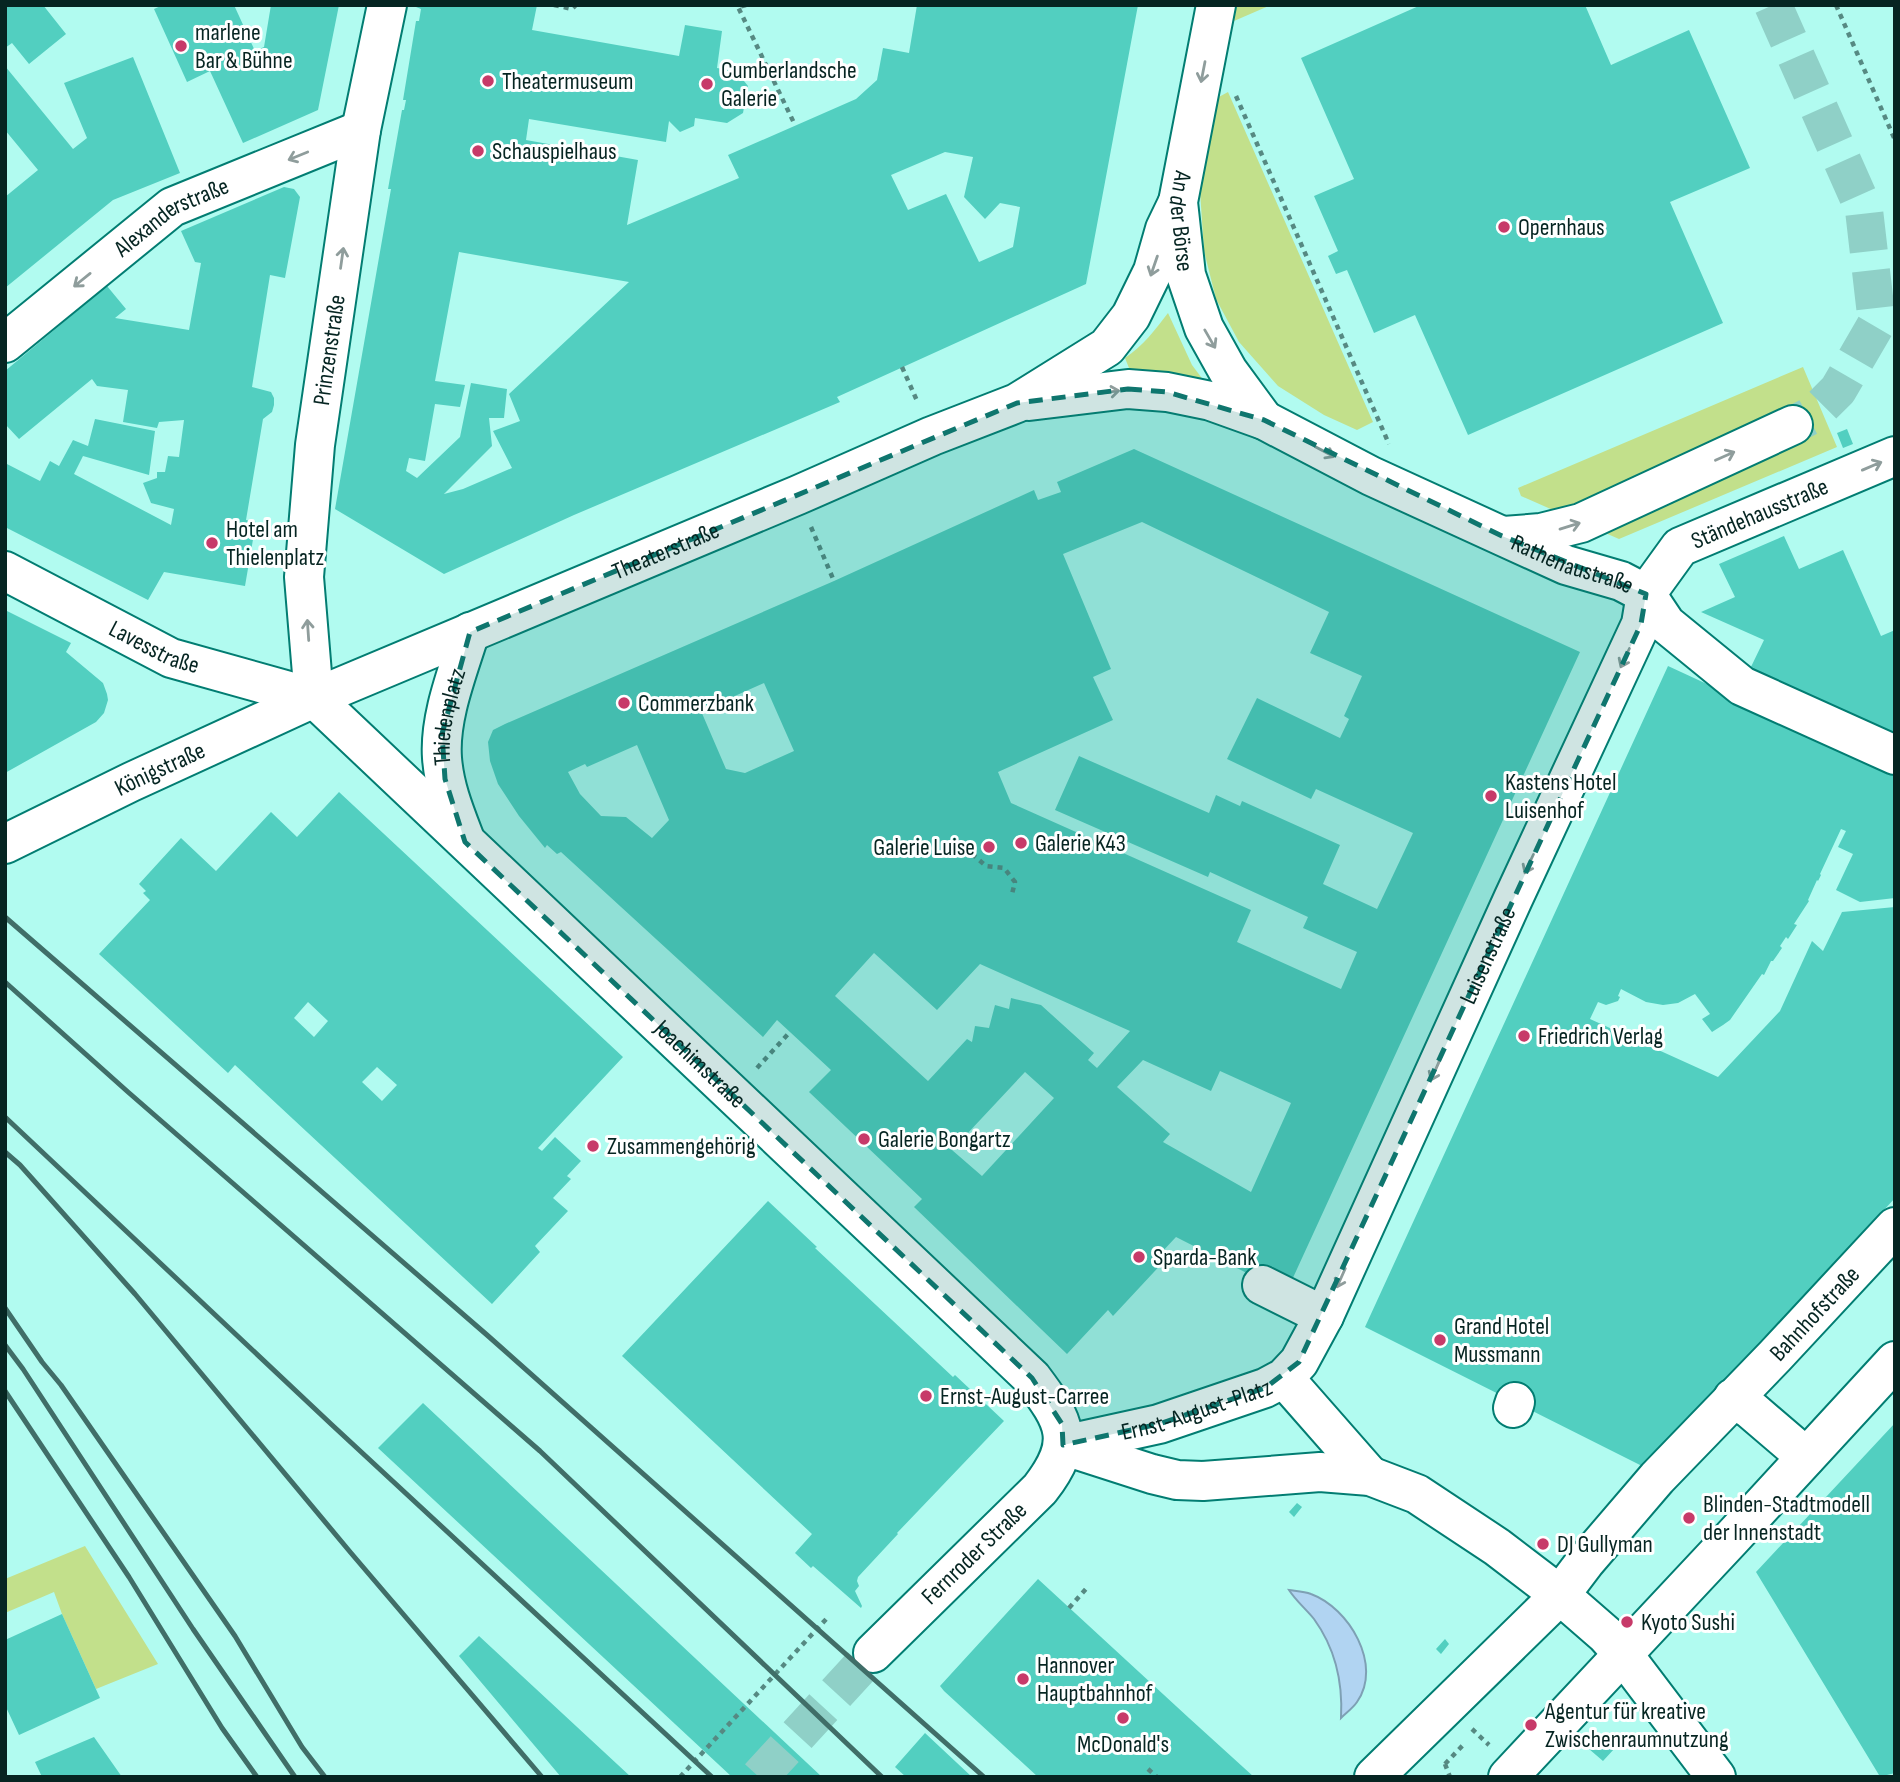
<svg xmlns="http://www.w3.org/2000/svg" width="1900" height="1782" viewBox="0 0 1900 1782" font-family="'Sofia Sans Condensed',sans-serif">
  <rect width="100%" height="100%" fill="#b1fbf0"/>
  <path fill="#c2e08b" d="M1237 5H1271L1234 21Z
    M1228 92 1373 422 1357 430 1324 415 1278 386 1239 342 1216 299 1204 251 1200 191 1217 98Z
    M1168 313 1192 365 1207 385 1131 373 1125 358C1143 346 1155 330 1168 313Z
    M1803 367 1837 447 1619 539 1521 496 1518 488Z
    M85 1546 158 1664 96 1689 62 1614 54 1592 5 1613V1579Z"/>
  <path fill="#b1d4f2" stroke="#7ea0b4" stroke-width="2" d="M1289 1590C1296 1591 1304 1591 1311 1594 1349 1608 1383 1665 1357 1702 1353 1708 1346 1713 1341 1718 1343 1682 1335 1648 1314 1619 1306 1609 1296 1601 1289 1590Z"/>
  <path fill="#52cfc0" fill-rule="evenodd" d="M5 5H43L66 34 29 64 12 43 5 48Z
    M163 5H234L255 51 264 47 271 5H339L318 110 243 143 210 71 187 82 154 9Z
    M411 5H537L532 30 679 56 685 25 722 31 717 68 736 71 748 86 743 113 727 123 695 118 694 126 680 132 669 121 666 142 529 119 526 140 638 160 627 225 739 178 728 155 856 99 877 80 883 48 909 53 917 5H1138L1086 284 837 397 840 402 574 515 444 574 335 509 391 189H388L402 110H404L406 100H403L416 21H419L421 9ZM945 152 973 157 964 197 985 219 1000 203 1020 207 1013 247 979 262 946 194 908 210 891 175ZM459 252 629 282 509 394 520 421 493 431 512 468 463 489 444 494 492 446 489 418H504L507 389 471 383 460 437 417 478 406 471 409 458 425 461 435 404 460 407 465 385 435 381Z
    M1421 5H1585L1611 65 1689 30 1750 168 1670 202 1723 323 1468 435 1415 315 1374 333 1347 270 1336 274 1328 256 1338 251 1314 196 1354 179 1301 58Z
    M133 57 180 173 113 200 5 288V197L38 170 5 130V66L73 149 87 138 64 83Z
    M284 187 294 189 300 197 285 278 270 275 252 387 271 392 274 398V405L272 412 263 419 246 520 256 522 245 586 164 572 148 600 5 527V463L40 481 50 461 59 466 73 440 88 446 95 419 155 431 149 475 83 456 74 474 171 525 174 509 151 503 143 483 157 478V472H165L168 456 179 457 184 420 159 422 157 428 123 422 128 390 97 386 92 379 19 439 5 424V371L107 286 126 309 115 318 189 330 201 263 195 262 181 231Z
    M1847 429 1853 444 1843 448 1837 433Z
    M1134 449 1580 652 1286 1293 1176 1237 1161 1253 1167 1258 1113 1316 1108 1310 1067 1354 914 1207 922 1199 809 1092 831 1070 777 1020 763 1037 561 852 557 854 547 845 545 848 519 816 498 784 490 761 488 742 493 730 505 724 834 581 1034 490 1038 500 1061 492 1057 482ZM1142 522 1329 612 1310 653 1362 676 1344 716 1349 719 1340 738 1257 698 1227 759 1311 799 1316 789 1413 833 1377 909 1323 884 1340 845 1242 801 1240 806 1216 795 1209 813 1079 756 1055 810 1208 877 1210 872 1308 917 1303 928 1357 952 1341 989 1237 942 1251 910 1011 803 998 772 1113 720 1093 677 1111 669 1063 554ZM764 683 794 751 745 773 726 769 701 711ZM637 745 669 820 652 838 626 817 601 816 580 794 568 772 585 764 587 767ZM874 953 937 1010 980 964 1130 1031 1097 1068 1088 1060 1094 1053 1041 1005 1011 998 1009 1009 995 1005 989 1028 975 1026 972 1042 967 1039 928 1081 835 996ZM1143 1060 1211 1091 1220 1071 1291 1103 1251 1192 1163 1142 1170 1134 1117 1087ZM1025 1072 1054 1098 982 1176 952 1150Z
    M1784 536 1799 569 1843 550 1881 636 1895 630V739L1749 671 1764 640 1701 612 1735 597 1719 564Z
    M5 610 71 643 66 652 103 683 107 694 108 700 104 713 96 722 5 773Z
    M1668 666 1895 771V898L1860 902 1836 890 1853 854 1838 847 1846 831 1841 829 1820 874 1821 875 1818 881 1817 880 1808 900 1809 901 1794 924 1797 925 1788 939 1786 937 1780 946 1782 948 1773 961H1771L1764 975 1762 974 1730 1020 1723 1025 1712 1032 1702 1019 1710 1014 1695 994 1678 1003 1663 1005 1646 1002 1621 989 1618 996 1620 997 1618 1001 1606 1005 1598 1002 1590 1019 1718 1077 1780 1011 1812 941 1823 951 1842 912 1895 907V1198L1646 1468 1365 1327Z
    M339 792 623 1057 538 1148 542 1151 555 1137 581 1161 567 1176 571 1179 553 1198 568 1211 535 1246 540 1252 492 1304 235 1065 228 1073 99 954 150 900 143 893 146 891 139 884 181 838 216 871 271 812 297 837ZM308 1002 328 1021 314 1037 294 1018ZM377 1067 397 1085 382 1101 362 1082Z
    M768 1201 817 1247 815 1248 953 1377 955 1375 1004 1421 897 1533 898 1534 858 1577 857 1581 859 1586 855 1591 862 1606 861 1608 813 1566 811 1568 795 1553 812 1534 622 1356Z
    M423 1403 822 1777H732L378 1448Z
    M1895 1423V1773L1887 1775H1879L1756 1572Z
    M1297 1503 1302 1507 1294 1517 1289 1512Z
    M1038 1579 1189 1718 1254 1777H1038L944 1691 940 1686Z
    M62 1614 100 1698 19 1735 5 1705V1640Z
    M479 1636 631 1777H561L459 1656Z
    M1445 1639 1449 1644 1441 1654 1436 1649Z
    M925 1733 972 1777H906L895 1767Z
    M1602 1735 1615 1748 1603 1761 1589 1749Z
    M94 1737 122 1777H42L35 1762Z"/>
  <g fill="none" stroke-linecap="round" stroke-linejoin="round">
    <path stroke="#8fd0c7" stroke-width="38" stroke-dasharray="38 19" stroke-linecap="butt" d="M1773 5 1864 210 1877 323 1838 390 1814 414 1793 425
      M759 1777 873 1653"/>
    <g stroke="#027d72" stroke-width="42">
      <g id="minor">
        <path id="s1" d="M1216 5 1178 202 1186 275 1204 328 1228 371 1264 420"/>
        <path id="s2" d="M5 343 172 207 361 130"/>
        <path id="s3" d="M1029 401 1128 389 1167 392 1211 401 1264 420 1371 476 1502 536 1566 565 1621 581 1646 594 1666 624 1742 686 1895 755"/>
        <path d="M1504 536 1541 533 1581 523 1793 425"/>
        <path id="s4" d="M5 571 171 658 314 698 1032 1378C1065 1422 1077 1441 1040 1489L873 1653"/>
        <path id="s5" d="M314 698 304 577 315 445 361 130 387 5"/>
        <path id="s6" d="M464 837C454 811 444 786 442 758 439 717 458 671 470 632"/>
        <path id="s7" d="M5 844 131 782 314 698 798 495 932 436 1017 403 1107 347 1131 316 1153 271 1165 229 1178 202"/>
        <path d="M1262 1285 1324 1316"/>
        <path d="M1284 1378 1370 1476"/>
        <path d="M1733 1398 1750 1409 1806 1457"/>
        <path d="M1513 1408 1515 1402"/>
        <path id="s8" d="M1063 1445 1159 1424 1265 1388 1284 1378 1299 1362 1324 1316 1513 899 1641 624 1646 594 1680 547 1895 456"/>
        <path d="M1065 1446 1152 1474 1177 1480 1203 1481 1320 1472 1370 1476 1417 1494 1497 1547 1560 1595 1606 1635 1622 1653 1716 1777"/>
        <path id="s9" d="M1374 1777 1560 1595 1585 1562 1657 1478 1775 1356 1895 1227"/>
        <path d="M1508 1777 1731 1539 1895 1361"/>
      </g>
    </g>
    <path stroke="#568982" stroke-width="4.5" stroke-dasharray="5 5" stroke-linecap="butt" d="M554 5 572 9 576 5
      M746 5 738 7 795 125
      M1836 5 1895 140
      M1236 96 1389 444
      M902 367 918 403
      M811 527 834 581
      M972 854 986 866 1004 868 1015 882 1012 894
      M757 1068 789 1033
      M1069 1608 1086 1589
      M1472 1729 1489 1745
      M1445 1764 1465 1743
      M1445 1764 1450 1777
      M1148 1769 1157 1777
      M680 1777 829 1616"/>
    <use href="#minor" stroke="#fff" stroke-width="38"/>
    <path stroke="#406e68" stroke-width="5" d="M5 917 487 1335 984 1777
      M5 982 128 1092 540 1451 882 1777
      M5 1117 331 1424 712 1777
      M5 1152 20 1165 135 1294 351 1553 542 1777
      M5 1308 42 1362 61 1385 235 1636 302 1747 325 1777
      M5 1345 23 1369 193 1629 295 1777
      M5 1391 129 1577 222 1728 257 1777"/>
  </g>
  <defs><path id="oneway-shaft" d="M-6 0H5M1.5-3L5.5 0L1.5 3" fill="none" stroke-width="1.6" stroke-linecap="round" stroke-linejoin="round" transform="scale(1.75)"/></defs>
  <g stroke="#8f9d9c">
    <use href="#oneway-shaft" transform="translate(1203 72) rotate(101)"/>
    <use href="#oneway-shaft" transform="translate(298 156) rotate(158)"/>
    <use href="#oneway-shaft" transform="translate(342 258) rotate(-82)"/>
    <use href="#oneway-shaft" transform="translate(1154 266) rotate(109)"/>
    <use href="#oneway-shaft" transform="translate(82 280) rotate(141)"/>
    <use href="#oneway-shaft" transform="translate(1210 339) rotate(60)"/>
    <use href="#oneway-shaft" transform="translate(1109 392) rotate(-7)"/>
    <use href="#oneway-shaft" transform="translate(1325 452) rotate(28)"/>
    <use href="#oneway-shaft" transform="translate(1725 456) rotate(-24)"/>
    <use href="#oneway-shaft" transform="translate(1872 466) rotate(-23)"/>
    <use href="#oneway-shaft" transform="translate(1570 526) rotate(-17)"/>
    <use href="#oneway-shaft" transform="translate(308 630) rotate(-94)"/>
    <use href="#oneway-shaft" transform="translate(1625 658) rotate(115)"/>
    <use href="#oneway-shaft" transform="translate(1529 864) rotate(115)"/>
    <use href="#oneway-shaft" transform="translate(1435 1071) rotate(114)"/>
    <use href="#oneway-shaft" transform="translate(1341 1278) rotate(114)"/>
  </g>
  <path fill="#0f766e" fill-opacity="0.2" stroke="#0f766e" stroke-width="5" stroke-dasharray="14 9" stroke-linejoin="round" d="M1128 389 1167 392 1264 420 1502 536 1646 594 1641 624 1299 1362 1265 1388 1159 1424 1063 1445 1062 1424 1032 1378 465 842 445 779 442 734 470 632 1017 403Z"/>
  <g fill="#c73a69" stroke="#fff" stroke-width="2.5">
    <circle cx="181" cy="46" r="7"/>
    <circle cx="488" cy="81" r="7"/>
    <circle cx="707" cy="84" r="7"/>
    <circle cx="478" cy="151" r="7"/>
    <circle cx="1504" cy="227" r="7"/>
    <circle cx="212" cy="543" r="7"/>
    <circle cx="624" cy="703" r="7"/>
    <circle cx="1491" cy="796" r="7"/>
    <circle cx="1021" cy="843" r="7"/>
    <circle cx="989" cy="847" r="7"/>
    <circle cx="1524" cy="1036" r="7"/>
    <circle cx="864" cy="1139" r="7"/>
    <circle cx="593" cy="1146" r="7"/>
    <circle cx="1139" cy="1257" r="7"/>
    <circle cx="1440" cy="1340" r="7"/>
    <circle cx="926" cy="1396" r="7"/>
    <circle cx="1689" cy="1518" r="7"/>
    <circle cx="1543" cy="1544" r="7"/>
    <circle cx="1627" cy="1622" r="7"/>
    <circle cx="1023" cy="1679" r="7"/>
    <circle cx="1123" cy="1718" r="7"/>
    <circle cx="1531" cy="1725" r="7"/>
  </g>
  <g text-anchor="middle" stroke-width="6" stroke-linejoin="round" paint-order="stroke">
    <g font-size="24" fill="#062522" stroke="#fff" text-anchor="start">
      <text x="195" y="40">marlene<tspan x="195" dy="28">Bar &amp; Bühne</tspan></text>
      <text x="721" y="78">Cumberlandsche<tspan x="721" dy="28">Galerie</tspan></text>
      <text x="502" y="89">Theatermuseum</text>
      <text x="492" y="159">Schauspielhaus</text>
      <text x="1518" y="235">Opernhaus</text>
      <text x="226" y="537">Hotel am<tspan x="226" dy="28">Thielenplatz</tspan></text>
      <text x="638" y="711">Commerzbank</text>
      <text x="1505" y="790">Kastens Hotel<tspan x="1505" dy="28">Luisenhof</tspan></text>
      <text x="1035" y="851">Galerie K43</text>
      <text x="975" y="855" text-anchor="end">Galerie Luise</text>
      <text x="1538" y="1044">Friedrich Verlag</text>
      <text x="878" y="1147">Galerie Bongartz</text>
      <text x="607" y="1154">Zusammengehörig</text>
      <text x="1153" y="1265">Sparda-Bank</text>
      <text x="1454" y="1334">Grand Hotel<tspan x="1454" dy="28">Mussmann</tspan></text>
      <text x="940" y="1404">Ernst-August-Carree</text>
      <text x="1703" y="1512">Blinden-Stadtmodell<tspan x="1703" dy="28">der Innenstadt</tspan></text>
      <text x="1557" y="1552">DJ Gullyman</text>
      <text x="1641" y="1630">Kyoto Sushi</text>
      <text x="1037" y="1673">Hannover<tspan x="1037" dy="28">Hauptbahnhof</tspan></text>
      <text x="1545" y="1719">Agentur für kreative<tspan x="1545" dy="28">Zwischenraumnutzung</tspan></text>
      <text x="1123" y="1752" text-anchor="middle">McDonald's</text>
    </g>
    <g font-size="24" fill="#062522" stroke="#fff">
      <text dy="8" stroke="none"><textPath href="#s2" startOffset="210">Alexanderstraße</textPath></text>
      <text dy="8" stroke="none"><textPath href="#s1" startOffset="220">An der Börse</textPath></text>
      <text dy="8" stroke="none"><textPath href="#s5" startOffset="350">Prinzenstraße</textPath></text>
      <text dy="8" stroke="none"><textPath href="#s8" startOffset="1242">Ständehausstraße</textPath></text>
      <text dy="8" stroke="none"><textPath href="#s7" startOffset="723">Theaterstraße</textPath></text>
      <text dy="8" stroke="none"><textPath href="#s3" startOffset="581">Rathenaustraße</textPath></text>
      <text dy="8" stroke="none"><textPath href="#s4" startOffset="168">Lavesstraße</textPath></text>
      <text dy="8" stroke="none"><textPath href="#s6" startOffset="124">Thielenplatz</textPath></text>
      <text dy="8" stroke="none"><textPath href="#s7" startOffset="172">Königstraße</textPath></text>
      <text dy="8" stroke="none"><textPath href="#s8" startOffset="702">Luisenstraße</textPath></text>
      <text dy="8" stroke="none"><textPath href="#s4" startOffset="868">Joachimstraße</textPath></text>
      <text dy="8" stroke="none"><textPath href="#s9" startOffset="640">Bahnhofstraße</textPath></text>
      <text dy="8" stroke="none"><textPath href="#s8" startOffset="138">Ernst-August-Platz</textPath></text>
      <text transform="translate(974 1553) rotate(-44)" y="8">Fernroder Straße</text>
    </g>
  </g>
  <rect width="1900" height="1782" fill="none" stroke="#062522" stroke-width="14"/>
</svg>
